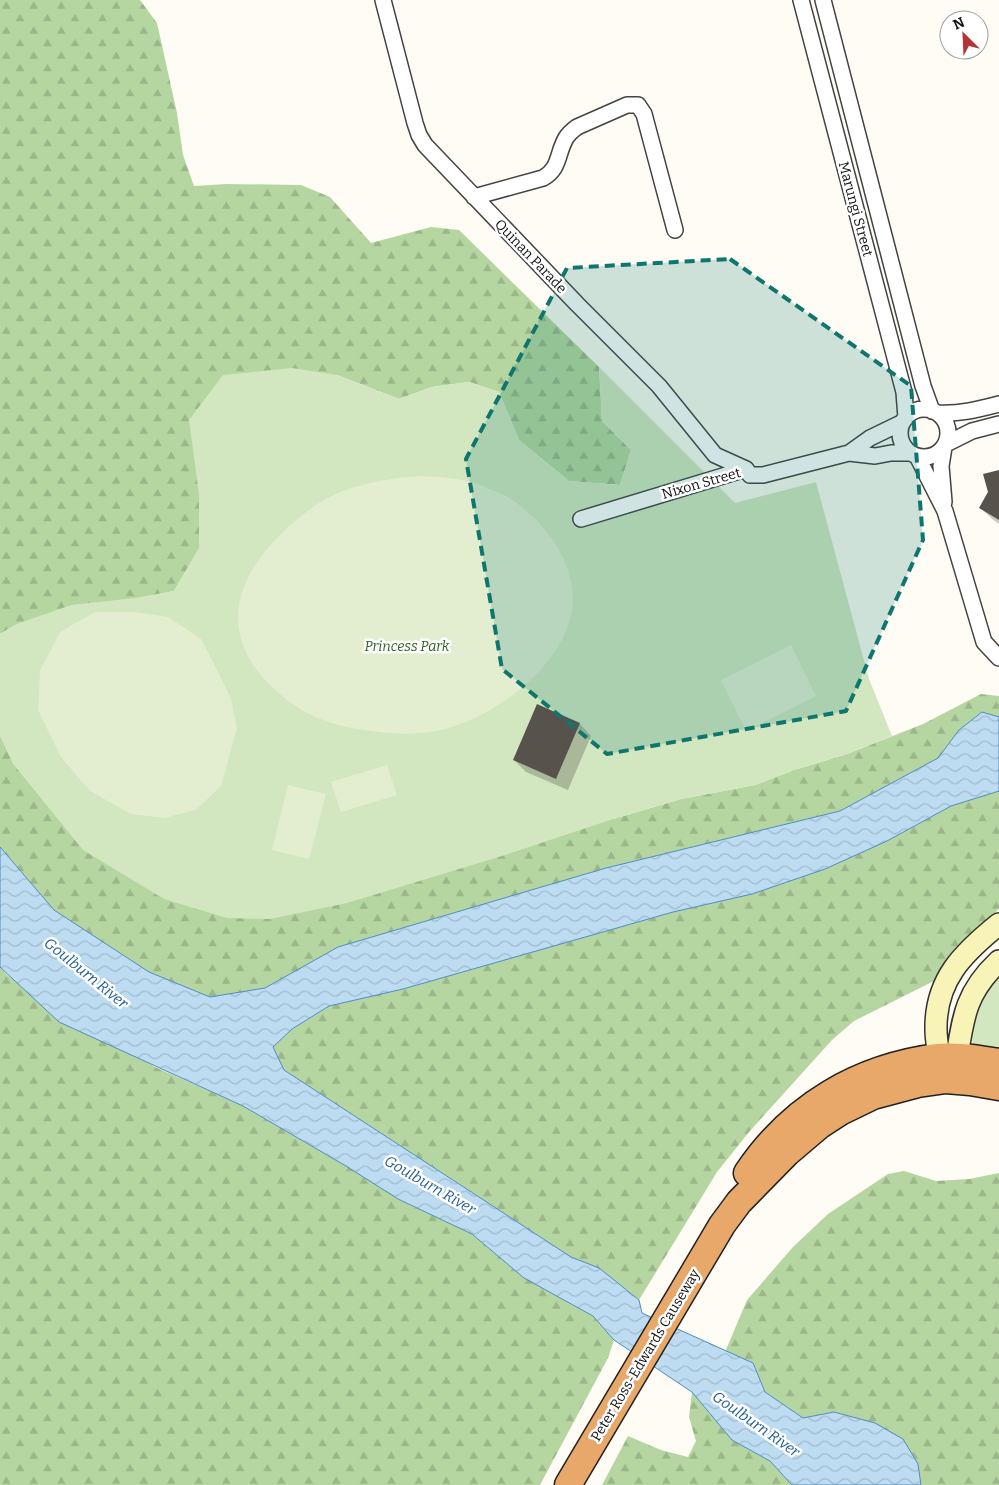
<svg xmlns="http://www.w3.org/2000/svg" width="999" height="1485" viewBox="0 0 999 1485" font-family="Bitter,serif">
  <defs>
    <pattern id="forest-firs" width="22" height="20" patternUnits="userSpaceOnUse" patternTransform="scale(1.25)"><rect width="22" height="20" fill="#b6d6a1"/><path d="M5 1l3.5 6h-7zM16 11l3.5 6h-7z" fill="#9bb78a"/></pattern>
    <pattern id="water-waves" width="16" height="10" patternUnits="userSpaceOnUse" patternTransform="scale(1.25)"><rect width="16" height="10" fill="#bddbf1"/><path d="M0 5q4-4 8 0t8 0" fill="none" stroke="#a1bbce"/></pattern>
  </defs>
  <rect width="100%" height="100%" fill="#fefcf4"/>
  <path fill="url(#forest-firs)" d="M0 0H140L157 23 177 113 183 155 194 186 227 184 301 185 330 197 371 243 431 227 459 230 599 367 602 421 631 450 620 485 569 481 519 440 499 392 469 382 432 387 399 399 337 375 199 494V549L174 591 17 624 0 634Z
    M981 694 999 696V717L982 712 959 730 939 758 840 811 606 868 338 947 265 988 210 997 149 972 54 910 0 847V735L14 765 613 819 681 799 755 785 794 770 847 754 923 724Z
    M999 791V908L946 975 854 1021 832 1040 749 1132 717 1172 639 1300 599 1268 571 1257 284 1070 273 1047 292 1029 329 1006 403 989 673 912 752 894 825 869 887 841 951 806Z
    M0 967 7 975 155 1067 243 1106 346 1166 398 1199 472 1234 524 1278 593 1316 614 1340 608 1358 540 1485H0Z
    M904 1171 936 1181 969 1179 999 1173V1485H921L918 1464 875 1423 834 1412 803 1418 765 1392 753 1363 725 1352 747 1300 793 1247 828 1214 888 1174Z
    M692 1392 732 1440 770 1461 792 1485H602L628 1436 661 1450 688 1457 696 1441 689 1417Z"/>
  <path fill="#d2e6c0" d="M599 367 735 503 816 482 869 679 892 736 847 754 794 770 755 785 681 799 613 819 502 856 347 903 270 919 227 918 164 899 83 850 14 765 0 735V634L17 624 71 605 135 598 174 591 199 548V494L189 420 223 375 292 368 337 375 399 399 432 387 469 382 499 392 519 440 569 481 620 485 631 450 602 421Z
    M999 969V1054L979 1049 972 1042 969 1033V1021Z"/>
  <path fill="#e3eed1" d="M421 476C441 477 461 478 480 485 488 488 498 492 506 496 544 519 582 568 571 615 559 671 489 721 436 731 416 735 390 734 371 731 330 726 301 715 271 686 219 635 233 580 282 533 294 521 308 510 322 501 352 484 387 478 421 476Z
    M95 612H134L168 617 201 639 218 672 231 699 237 728 221 786 197 809 165 818 131 814 90 791 61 757 38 710 40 671 60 632Z
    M791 645 816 696 746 731 721 680Z
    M387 765 397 795 341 812 331 782Z
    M288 785 326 794 309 859 272 850Z"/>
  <path fill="url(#water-waves)" stroke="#4b8dc1" d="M982 712 999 717V791L951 806 887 841 825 869 752 894 673 912 403 989 329 1006 292 1029 273 1047 284 1070 571 1257 599 1268 639 1300 642 1313 753 1363 765 1392 803 1418 834 1412 875 1423 903 1439 918 1464 921 1485H792L770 1461 732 1440 692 1392 614 1340 593 1316 524 1278 472 1234 398 1199 346 1166 243 1106 59 1022 0 967V847L54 910 149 972 210 997 265 988 338 947 606 868 840 811 938 758 959 730Z"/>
  <path fill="#0003" d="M999 471V524L992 519 980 507Z
    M537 706 580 724 591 736 568 790 526 772 514 760Z"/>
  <path fill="#58524d" d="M999 470V520L979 508 988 492 983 474Z
    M537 704 580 723 556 779 513 760Z"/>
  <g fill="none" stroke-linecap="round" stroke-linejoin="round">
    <g stroke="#434343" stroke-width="18">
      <path id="street" d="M383 0 415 123 419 135 425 145 577 304 659 386 715 455 746 469 750 475H763L849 453 870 438 903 422
        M801 0 904 392 906 418
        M823 0 923 386 932 411
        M474 197 543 178C560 169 557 153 566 138 569 133 573 130 577 127L627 105H638L644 114 675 230
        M900 433a24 24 0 1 1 48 0a24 24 0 1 1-48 0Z
        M937 413C961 414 976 410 999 404
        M946 444 972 431 999 424
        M944 447 941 466 944 502
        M849 453 875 456 891 453H911
        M917 456 945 511 984 642 999 658
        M581 519 746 469"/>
    </g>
    <g stroke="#323232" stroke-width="24">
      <path id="secondary" d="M939 1057C938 1048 936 1039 936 1030 935 980 963 953 999 924
        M957 1057C963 1015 967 991 999 961"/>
    </g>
    <g stroke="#212121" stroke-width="29">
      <path id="highway" d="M747 1173C792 1106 859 1067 938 1057 958 1055 979 1059 999 1062
        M568 1485 722 1225 739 1202 787 1153 820 1125 840 1112 873 1096 918 1084 946 1080 970 1082 999 1087"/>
    </g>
    <use href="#street" stroke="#fff" stroke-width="15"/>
    <use href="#secondary" stroke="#f8f3b6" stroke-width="21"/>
    <use href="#highway" stroke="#e7a869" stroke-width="26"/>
  </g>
  <path fill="#0f766e" fill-opacity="0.2" stroke="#0f766e" stroke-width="4" stroke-dasharray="10 6" stroke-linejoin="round" d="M730 259 911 386 923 540 846 711 607 754 502 669 466 459 567 268Z"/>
  <g text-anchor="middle" stroke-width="5" stroke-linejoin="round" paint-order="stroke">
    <g font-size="14" fill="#101010" stroke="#fff">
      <text transform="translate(856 209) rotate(75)" y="5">Marungi Street</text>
      <text transform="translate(531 256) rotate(46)" y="5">Quinan Parade</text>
      <text transform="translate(701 483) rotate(-16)" y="5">Nixon Street</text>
      <text transform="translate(645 1355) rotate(-59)" y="5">Peter Ross-Edwards Causeway</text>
    </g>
    <g font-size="14" font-style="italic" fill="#2f6325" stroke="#fff">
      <text x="407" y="651">Princess Park</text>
    </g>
    <g font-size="15" font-style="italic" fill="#246097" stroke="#fff">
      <text transform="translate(86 973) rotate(39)" y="5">Goulburn River</text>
      <text transform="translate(430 1185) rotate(30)" y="5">Goulburn River</text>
      <text transform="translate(756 1424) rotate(35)" y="5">Goulburn River</text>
    </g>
  </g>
  <g transform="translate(964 35) rotate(336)"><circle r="24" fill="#ffffff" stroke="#9f9f9f"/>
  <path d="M0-4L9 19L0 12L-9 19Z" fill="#b43434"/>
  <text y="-8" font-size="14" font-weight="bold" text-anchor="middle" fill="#101010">N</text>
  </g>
</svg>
